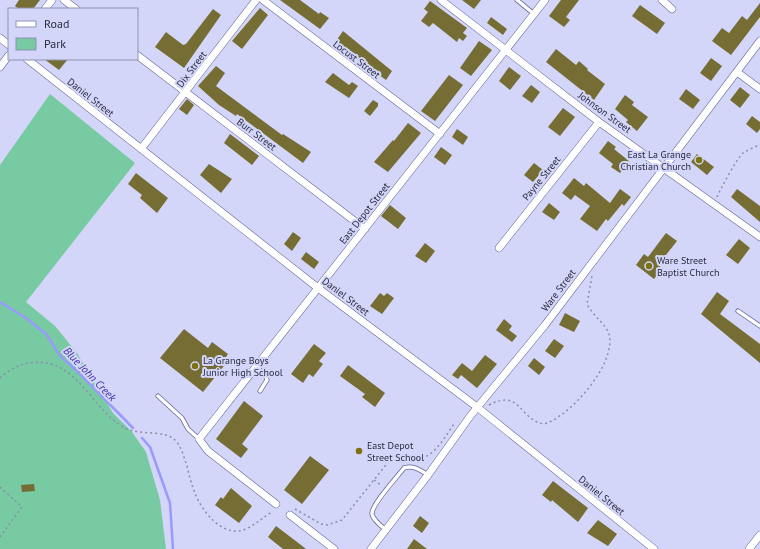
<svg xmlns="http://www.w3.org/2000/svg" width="760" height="549" viewBox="0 0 760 549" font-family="'PT Sans',sans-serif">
  <rect width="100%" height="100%" fill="#d3d6f8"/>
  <path fill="#77caa2" d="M50 94 135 163 26 302 55 326 77 353 113 413 132 432 146 452 160 500 166 549H0V165Z"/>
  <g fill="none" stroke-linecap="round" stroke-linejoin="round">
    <path stroke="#9a9afe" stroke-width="2.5" d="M0 302 26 318 47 335 60 356 77 371 133 428
      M142 438 150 447 170 503 173 549"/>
  </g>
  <path fill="#756d34" d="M19 0H40L33 9H19L15 6Z
    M280 0H300L319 14 320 12 329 18 320 29Z
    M462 0H481L474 9Z
    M561 0H579L566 17 570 20 564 27 549 16Z
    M430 1 467 28 463 33 467 36 463 41 459 38 457 42 433 23 429 27 421 21 428 12 424 9Z
    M760 3V17L731 55 712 41 722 28 729 33 742 16 747 20Z
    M640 5 665 23 657 34 632 16Z
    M260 8 268 15 242 49 232 41Z
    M213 9 221 15 184 68 155 47 166 32 183 45 186 44Z
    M491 17 507 29 503 35 487 23Z
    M343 31 392 71 386 80 348 52 349 51 336 41Z
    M479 41 492 50 471 76 460 68Z
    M556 49 576 65 579 61 588 69 587 70 605 84 594 100 546 62Z
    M711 58 722 66 711 81 700 73Z
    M44 59H68L59 70Z
    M216 66 225 73 216 86 282 135 283 134 311 152 303 163 237 114 236 116 219 105 198 86Z
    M509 67 521 76 510 90 499 81Z
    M333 73 349 85 352 82 358 86 349 98 325 82Z
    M449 75 463 85 435 121 421 111Z
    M531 85 540 92 532 103 522 96Z
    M740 87 750 95 740 108 730 100Z
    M686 89 700 100 693 109 679 99Z
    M625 95 634 102 632 105 648 117 637 131 626 122 628 120 615 109Z
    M187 99 194 105 187 115 179 109Z
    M373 100 378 103V106L370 116 364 111Z
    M563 108 575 117 560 136 548 127Z
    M752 116 760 122V129L757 133 746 124Z
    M408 123 421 133 388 172 374 162 393 140 394 141Z
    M457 129 468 137 463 145 452 137Z
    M230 134 259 156 252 165 224 143Z
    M608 141 616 147 614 149 629 161 620 173 611 167 613 164 599 153Z
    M441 147 452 155 445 165 434 157Z
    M697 154 714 167 707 175 691 162Z
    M534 163 543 170 533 182 524 175Z
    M209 164 232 179 221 193 200 175Z
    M136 173 168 198 157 213 140 198 142 195 128 184Z
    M574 178 584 186 586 183 610 203 620 189 631 197 624 206 622 204 608 221 606 219 597 231 580 219 590 206 575 195 571 200 562 193Z
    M737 189 760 206V222L731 197Z
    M549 203 560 212 554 220 542 212Z
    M390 205 406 218 398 229 381 216Z
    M293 232 301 238 292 251 284 244Z
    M666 233 677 241 658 265 662 268 654 279 636 265 644 254 648 257Z
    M739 239 750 248 738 264 726 255Z
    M425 243 435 251 426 263 415 256Z
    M306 252 319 262 314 269 301 259Z
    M717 292 729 301 720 314 760 344V363L701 314Z
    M380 293 384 296 387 293 394 298 382 314 370 306Z
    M565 313 580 321 574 332 559 325Z
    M504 319 512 326 509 330 517 336 512 342 496 330Z
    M184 329 208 348 212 342 228 354 224 360 227 362 203 392 160 358Z
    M554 339 564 346 555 358 545 351Z
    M314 344 326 353 319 361 323 364 313 377 309 374 303 383 291 374Z
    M485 355 497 364 477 388 461 375 458 379 452 375 462 363 472 371Z
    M534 358 545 367 539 375 528 366Z
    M348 365 385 393 375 407 362 397 365 394 340 376Z
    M244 401 263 416 242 444 248 449 241 458 216 439Z
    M310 456 329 470 302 504 284 490Z
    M553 481 588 508 578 522 552 500 551 502 542 495Z
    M34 484 35 491 22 492 21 485Z
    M231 488 252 506 239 523 215 505 221 497 223 499Z
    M420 516 429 523 422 533 413 526Z
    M598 520 617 534 608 546 587 533Z
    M276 526 301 545 306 549H283L268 537Z
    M414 539 427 549H407Z"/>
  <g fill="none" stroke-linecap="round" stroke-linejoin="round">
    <g stroke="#636596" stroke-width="5">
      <path id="service" d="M517 0 534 14
        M738 311 760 326
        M256 367 265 374 267 380 260 391
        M158 396 182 418 188 429 199 439
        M386 530C381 526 373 520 372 514 371 505 398 476 404 468 414 465 420 470 428 475"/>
    </g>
    <g stroke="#636596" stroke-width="8">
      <path id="minor" d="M64 0 76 9
        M263 0 440 134
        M441 0 599 122 760 237
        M662 0 672 9
        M45 9 52 0
        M0 38 9 45
        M137 55 365 229
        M27 59 318 288 477 407 654 549
        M0 67 9 55
        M737 72 760 89
        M141 149 256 0
        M499 248 599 122
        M276 504 208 451 199 439 545 0
        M290 515 334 549
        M371 549 428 475 471 415 545 325 760 41
        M749 549 760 535"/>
    </g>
    <path stroke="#8b8daa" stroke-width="1.5" stroke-dasharray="2 3" stroke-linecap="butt" d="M717 197C721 188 737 158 743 153 748 150 754 147 760 145
      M0 378C20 359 49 356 71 375 90 391 103 416 125 428 139 436 166 429 176 441 182 448 184 458 187 466 192 488 198 507 215 522 239 542 252 525 273 511
      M489 405C521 388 519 420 544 424 570 417 617 363 609 334 605 323 592 315 587 304L592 276
      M374 480 382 486
      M0 487 22 507 0 537
      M295 509 321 524 327 525 342 520 389 461C400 458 410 460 421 458 435 456 446 435 454 424"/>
    <use href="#service" stroke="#fff" stroke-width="3.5"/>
    <use href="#minor" stroke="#fff" stroke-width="7"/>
  </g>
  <g fill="#7d7111" stroke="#d3d6f8" stroke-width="1.5">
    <circle cx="699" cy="160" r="4"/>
    <circle cx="649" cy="266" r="4"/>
    <circle cx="195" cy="366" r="4"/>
    <circle cx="359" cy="451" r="4"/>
  </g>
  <g text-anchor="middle" stroke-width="4" stroke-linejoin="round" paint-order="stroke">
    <g font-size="10" fill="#2a2b41" stroke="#d3d6f8">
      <text transform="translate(357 59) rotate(37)" y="4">Locust Street</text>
      <text transform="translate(191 69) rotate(-53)" y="4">Dix Street</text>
      <text transform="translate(91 97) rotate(38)" y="4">Daniel Street</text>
      <text transform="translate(605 112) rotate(36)" y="4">Johnson Street</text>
      <text transform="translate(257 134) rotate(37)" y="4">Burr Street</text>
      <text transform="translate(541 178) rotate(-51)" y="4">Payne Street</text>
      <text transform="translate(364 213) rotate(-52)" y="4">East Depot Street</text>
      <text transform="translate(558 290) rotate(-53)" y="4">Ware Street</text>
      <text transform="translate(346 296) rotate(37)" y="4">Daniel Street</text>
      <text transform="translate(602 495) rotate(39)" y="4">Daniel Street</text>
    </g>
    <g font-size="10" fill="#2a2b41" stroke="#d3d6f8" text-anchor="start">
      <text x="691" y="158" text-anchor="end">East La Grange<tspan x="691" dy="12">Christian Church</tspan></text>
      <text x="657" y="264">Ware Street<tspan x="657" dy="12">Baptist Church</tspan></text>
      <text x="203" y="364">La Grange Boys<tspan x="203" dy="12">Junior High School</tspan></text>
      <text x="367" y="449">East Depot<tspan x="367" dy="12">Street School</tspan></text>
    </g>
    <g font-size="11" font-style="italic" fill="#4233a4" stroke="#d3d6f8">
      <text transform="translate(90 374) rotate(46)" y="4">Blue John Creek</text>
    </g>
  </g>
  <rect x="8" y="8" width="130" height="52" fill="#d3d6f8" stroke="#8f92af"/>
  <rect x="16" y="21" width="20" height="6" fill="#ffffff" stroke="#8f92af"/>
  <text x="44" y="28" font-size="12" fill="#2a2b41">Road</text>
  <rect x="16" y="38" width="20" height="12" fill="#77caa2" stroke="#8f92af"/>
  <text x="44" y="48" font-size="12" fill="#2a2b41">Park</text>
</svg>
